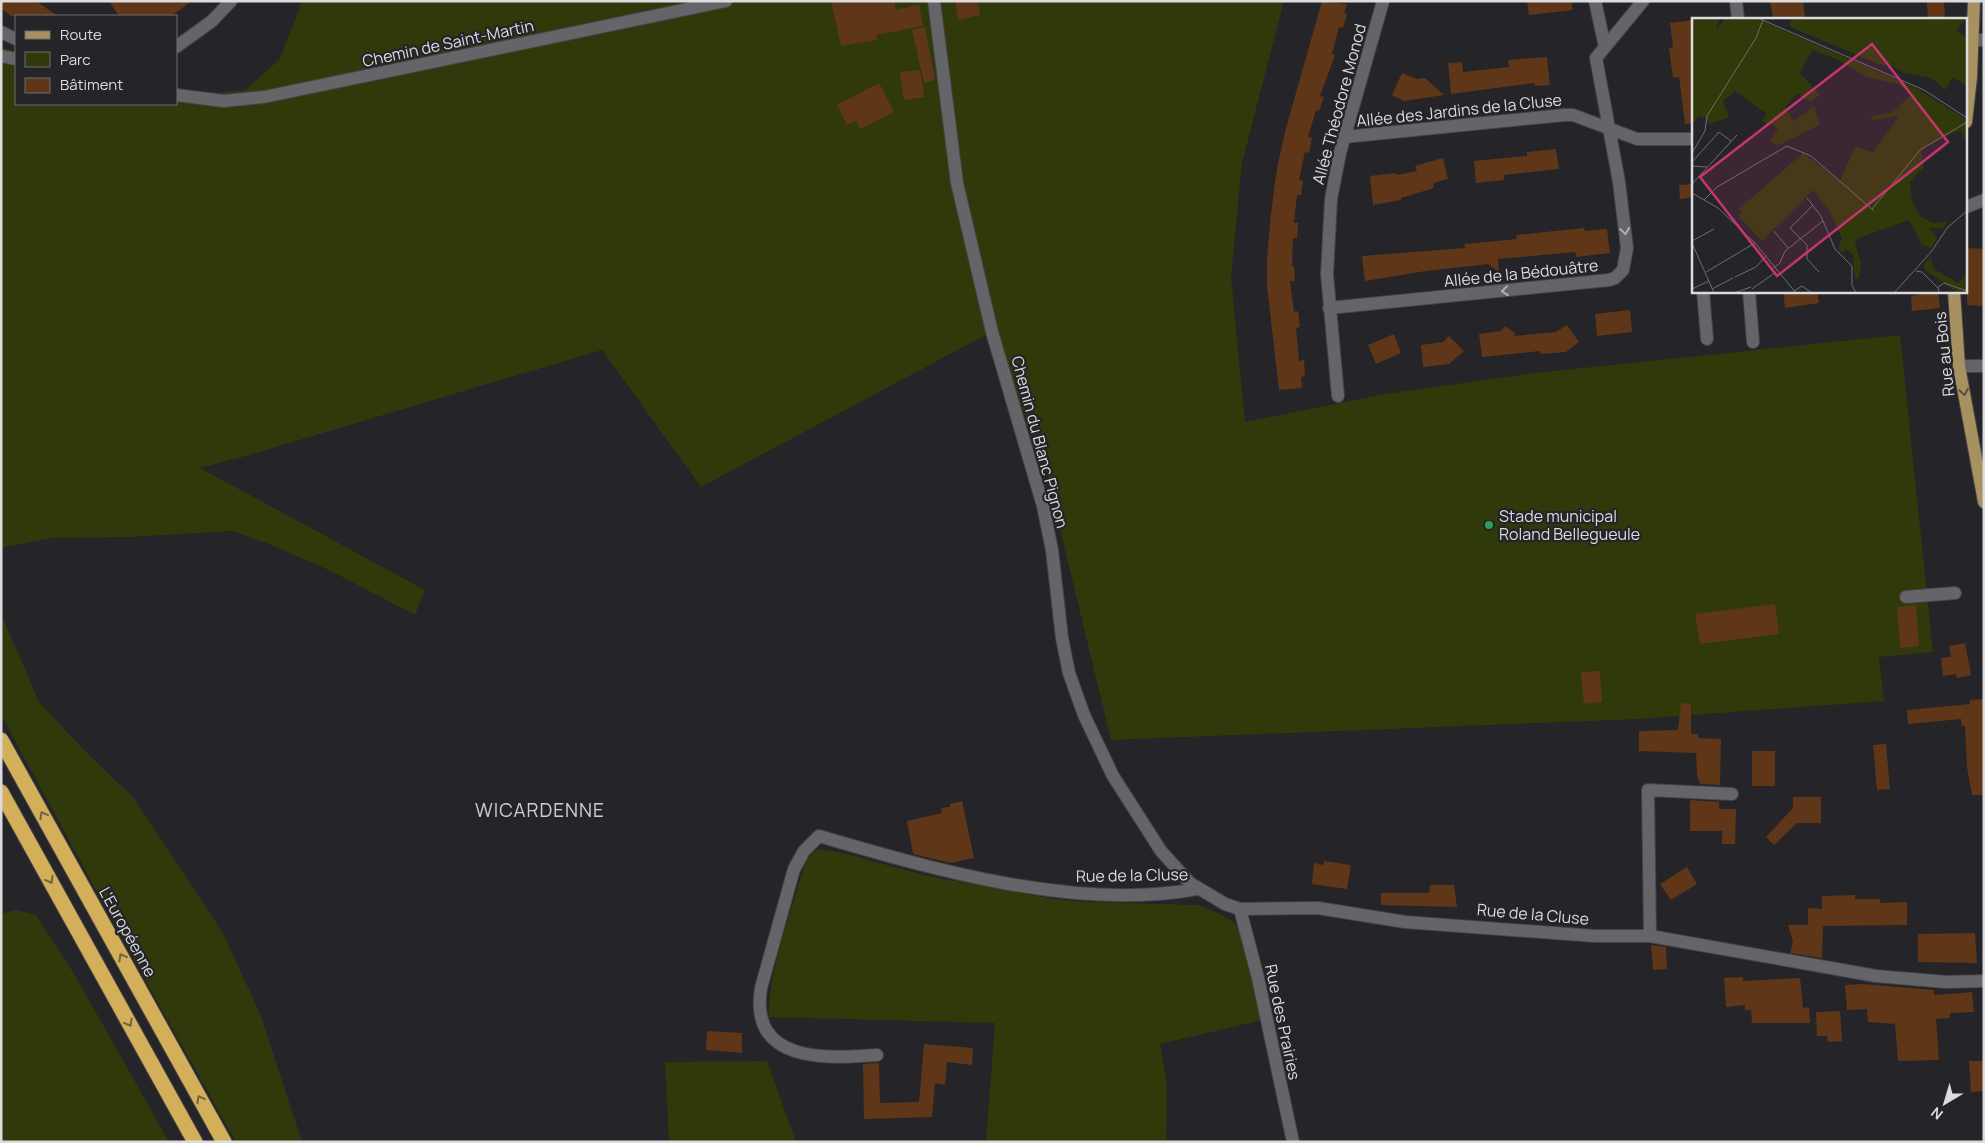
<svg xmlns="http://www.w3.org/2000/svg" width="1985" height="1143" viewBox="0 0 1985 1143" font-family="Manrope,sans-serif">
  <rect width="100%" height="100%" fill="#252428"/>
  <path fill="#30390a" d="M302 1H1284L1242 163 1231 277 1245 422 1385 394 1535 373 1900 335 1933 652 1879 657 1884 701 1638 719 1111 740 1046 471 1012 382 997 329 701 487 602 350 249 455 200 468 425 590 415 615 331 571 266 543 232 531 130 537 51 538 1 548V48L16 51V104H176V88L217 93 245 90 280 59Z
    M1 614 39 702 86 752 133 797 223 933 261 1016 302 1142H236L143 976 1 715Z
    M821 849 846 854 928 876 1053 899 1086 902 1197 905C1211 908 1249 928 1255 942 1264 966 1266 994 1271 1018L1160 1044 1167 1084 1166 1142H986L995 1023 769 1017C768 972 793 905 806 861L813 852Z
    M15 910 36 915 76 977 169 1142H1V914Z
    M767 1061 796 1142H669L665 1062Z"/>
  <path fill="#5f3618" d="M1 1H36L58 16H11L1 8Z
    M109 1H192L171 16H119Z
    M831 1H895V10L919 5 923 26 876 35 877 40 841 46Z
    M955 1H978L980 15 958 20Z
    M1322 1 1347 4 1344 13 1347 14 1343 28 1339 27 1332 54 1335 55 1320 96 1324 97 1319 111 1316 110 1308 137 1312 138 1309 153 1305 152 1299 180 1303 181 1301 195H1297L1294 223H1298L1297 238H1293L1292 266H1294L1295 281H1290L1294 312 1298 311 1300 327 1296 328 1299 361 1304 360 1305 376 1301 377 1302 388 1279 390 1267 286V258L1271 213 1277 168 1286 128Z
    M1527 1H1572V10L1529 15Z
    M1770 1H1803L1805 19H1773Z
    M1927 1H1944L1945 19H1928Z
    M1694 20V123L1685 124 1679 77 1673 78 1669 48 1673 47 1670 23Z
    M925 27 935 80 924 83 912 30Z
    M1547 57 1550 85 1535 86 1534 83 1451 94 1448 63 1462 62 1463 72 1509 67 1508 60Z
    M920 70 924 97 904 100 900 72Z
    M1402 73 1417 79 1425 78 1444 95 1404 101 1392 95Z
    M879 83 894 112 860 129 856 120 847 125 837 105Z
    M1556 149 1559 169 1504 175V180L1476 183 1474 161 1527 156V152Z
    M1443 158 1448 179 1433 183 1434 188 1401 198V200L1373 205 1370 176 1395 173 1397 175 1417 171 1415 166Z
    M1694 184V197L1680 199 1679 185Z
    M1584 228 1585 231 1607 229 1610 253 1576 257 1575 252 1498 259 1499 272 1488 264 1426 271 1365 281 1362 256 1465 248 1464 244 1517 239 1516 235Z
    M1968 248 1984 249V306L1967 305Z
    M1783 291H1817L1819 303 1785 308Z
    M1938 291 1940 308 1912 311 1911 296 1918 295V292Z
    M1630 310 1632 332 1597 336 1595 314Z
    M1567 325 1579 342 1566 352 1541 354 1540 351 1482 357 1479 334 1501 331 1505 326 1514 332 1515 336 1556 332Z
    M1394 334 1401 353 1376 364 1368 345Z
    M1449 336 1464 351 1449 364 1423 367 1421 345 1443 342Z
    M1775 604 1779 634 1700 644 1695 614Z
    M1916 605 1919 646 1900 648 1897 607Z
    M1965 643 1971 675 1957 678 1956 674 1943 676 1941 658 1951 657 1949 646Z
    M1600 671 1602 702 1584 704 1581 672Z
    M1984 699V795H1972L1967 767 1965 726H1962L1961 719 1908 724 1907 710 1970 704V700Z
    M1681 703 1691 704V734H1698V738L1721 739 1720 785 1700 784 1697 775 1696 753 1639 751V731L1678 730Z
    M1886 744 1890 789 1877 790 1873 745Z
    M1752 751H1775V786H1752Z
    M1793 797H1821V823H1797L1774 845 1766 837 1793 808Z
    M1690 800 1719 802V809H1736L1735 844H1722V831H1690Z
    M962 801 974 858 951 863 913 854 907 821 942 813 941 808 950 807V804Z
    M1324 861 1351 865 1347 889 1312 884 1314 863 1323 865Z
    M1687 867 1697 884 1671 900 1660 884Z
    M1430 885H1454L1457 907 1381 905V893H1429Z
    M1855 895V899H1880V903L1907 902V925L1823 926 1822 958 1790 953 1793 941 1788 925H1808V908L1822 909V896Z
    M1975 933 1977 963 1918 962V934Z
    M1651 945 1666 947 1667 969 1653 970Z
    M1743 977V981L1800 978 1803 1008 1809 1007 1810 1023H1752L1751 1010H1745V1005L1726 1007 1724 978Z
    M1862 984 1934 990V995L1972 992 1974 1012 1950 1013V1018L1936 1019 1939 1060 1898 1061 1895 1024 1868 1022 1867 1009 1847 1010 1845 985Z
    M1840 1011 1842 1041 1828 1042 1827 1036H1817L1816 1012Z
    M707 1031 742 1033V1053L706 1050Z
    M924 1044 973 1048 972 1065 947 1062 945 1085 935 1083 932 1117 864 1119 863 1064 879 1063 880 1103 919 1102Z
    M1969 1061H1984V1091L1971 1092Z"/>
  <g fill="none" stroke-linecap="round" stroke-linejoin="round">
    <g stroke="#444346" stroke-width="14">
      <path id="minor" d="M934 1 957 183 992 332 1043 506 1052 550 1062 638 1069 673 1084 715 1113 776 1161 851 1190 883 1225 904 1240 909 1318 908 1405 922 1595 936H1650L1876 976 1946 982 1984 981
        M1595 1 1605 47
        M1736 1 1738 19
        M1 32 16 39
        M1974 40H1984
        M176 47 212 21 231 1
        M1 56 16 59
        M176 95 224 101 264 97 726 1
        M1344 137 1564 115H1573L1637 139H1694
        M1966 207 1984 200
        M1703 291 1707 339
        M1749 291 1753 342
        M1329 308 1609 280 1615 278 1623 270 1627 248 1619 182 1596 58 1643 1
        M1959 366H1984
        M1338 396 1327 274 1331 199 1340 153 1383 1
        M1906 597 1955 593
        M1240 909 1258 978 1293 1142
        M1650 936 1648 790 1732 794
        M877 1055C825 1059 749 1063 761 988L794 869 804 851 819 836C935 870 1077 911 1197 889"/>
    </g>
    <g stroke="#444346" stroke-width="14">
      <path id="major" d="M1966 122 1971 77 1974 1
        M1954 291 1959 366 1984 502"/>
    </g>
    <g stroke="#444346" stroke-width="17">
      <path id="highway" d="M1 740 224 1142
        M1 792 195 1142"/>
    </g>
    <use href="#minor" stroke="#656468" stroke-width="12"/>
    <use href="#major" stroke="#a89160" stroke-width="12"/>
    <use href="#highway" stroke="#d4af5a" stroke-width="15"/>
  </g>
  <defs><path id="oneway-chevron" d="M-2-3.5L2.5 0L-2 3.5" fill="none" stroke-width="1.6" stroke-linecap="round" stroke-linejoin="round" transform="scale(1.25)"/></defs>
  <g stroke="#b2b1b5">
    <use href="#oneway-chevron" transform="translate(1625 231) rotate(82)"/>
    <use href="#oneway-chevron" transform="translate(1505 291) rotate(174)"/>
  </g>
  <use stroke="#59503e" href="#oneway-chevron" transform="translate(1964 392) rotate(80)"/>
  <g stroke="#74633e">
    <use href="#oneway-chevron" transform="translate(43 815) rotate(-119)"/>
    <use href="#oneway-chevron" transform="translate(50 880) rotate(61)"/>
    <use href="#oneway-chevron" transform="translate(122 957) rotate(-119)"/>
    <use href="#oneway-chevron" transform="translate(129 1023) rotate(61)"/>
    <use href="#oneway-chevron" transform="translate(200 1099) rotate(-119)"/>
  </g>
  <circle fill="#2e9e5b" stroke="#252428" stroke-width="2" cx="1489" cy="525" r="5"/>
  <g text-anchor="middle" stroke-width="4.5" stroke-linejoin="round" paint-order="stroke">
    <g font-size="16" fill="#dcdbde" stroke="#252428">
      <text transform="translate(448 43) rotate(-12)" y="6">Chemin de Saint-Martin</text>
      <text transform="translate(1339 104) rotate(-75)" y="6">Allée Théodore Monod</text>
      <text transform="translate(1459 110) rotate(-6)" y="6">Allée des Jardins de la Cluse</text>
      <text transform="translate(1521 273) rotate(-6)" y="6">Allée de la Bédouâtre</text>
      <text transform="translate(1944 354) rotate(-96)" y="6">Rue au Bois</text>
      <text transform="translate(1040 442) rotate(75)" y="6">Chemin du Blanc Pignon</text>
      <text transform="translate(1132 875) rotate(-1)" y="6">Rue de la Cluse</text>
      <text transform="translate(1533 914) rotate(5)" y="6">Rue de la Cluse</text>
      <text transform="translate(128 932) rotate(61)" y="6">L'Européenne</text>
      <text transform="translate(1283 1022) rotate(78)" y="6">Rue des Prairies</text>
    </g>
    <g font-size="16" fill="#dcdbde" stroke="#252428" text-anchor="start">
      <text x="1499" y="522">Stade municipal<tspan x="1499" dy="18">Roland Bellegueule</tspan></text>
    </g>
    <g font-size="19" letter-spacing="1" fill="#cfcdd2" stroke="#252428">
      <text x="540" y="817">WICARDENNE</text>
    </g>
  </g>
  <g transform="translate(1692 18)">
    <rect width="275" height="275" fill="#252428"/>
    <path d="M0 0H27L24 12 33 0H63L224 70 275 102V125L268 112 237 127 229 133 232 149 218 164 220 183 228 198 241 205 256 203 250 211 237 209 245 220 239 230 230 227 217 202 167 220 163 225 169 246 168 256 166 261 163 260 161 237 154 231 150 235 146 231 150 220 138 194 121 172 70 223 46 198 50 194 47 191 111 135 148 163 163 129 181 134 207 98 180 102 179 99 201 94 220 76 206 66 174 59 147 42 120 32 108 55 128 77 119 84 105 76 93 89 102 103 122 88 128 107 85 128 78 122 86 112 78 103 75 107 70 103 75 96 43 73 31 83 37 99 17 106 15 100 6 98 0 107ZM101 0H275L264 12 275 20V68L260 59 254 72 239 60 212 55 196 45 192 48 184 45 103 11 97 7ZM239 239 242 251 266 265 275 256V275H267L233 252 232 246Z" fill="#30390a"/>
    <path fill="none" stroke="#6e6d71" stroke-width="1" d="M66 0 232 72 275 100M0 135 13 113 15 98 64 20 71 2M0 144 27 114 39 123M0 148 15 149M1 165 45 117M0 175 26 190 63 225 104 275M115 180 129 198 143 231 160 248V267L164 275M12 182 25 169 95 128 119 138 182 193M121 187 98 210 115 227V241L127 254M180 191 228 132 275 104M82 213 96 230M0 223 22 211M0 225 22 275M81 250 88 245 93 233 131 203M224 253 230 254 246 270M14 254 63 225M43 259 64 249 74 238M0 271 17 263M20 271 41 260M60 271 84 254M102 273 110 268 120 275M42 275 59 269M202 275 239 234 256 209 275 193M247 275 246 269 252 265 275 273"/>
    <path fill="#c6356f" fill-opacity="0.15" stroke="#c6356f" stroke-width="2.5" d="M180 26 256 124 85 258 8 159Z"/>
    <rect width="275" height="275" fill="none" stroke="#dcdbde" stroke-width="2.5"/>
  </g>
  <rect width="1985" height="1143" fill="none" stroke="#dcdbde" stroke-width="5"/>
  <rect x="15" y="15" width="162" height="90" fill="#252428" stroke="#6e6d71"/>
  <rect x="25" y="31" width="25" height="8" fill="#a89160" stroke="#6e6d71"/>
  <text x="60" y="40" font-size="15" fill="#dcdbde">Route</text>
  <rect x="25" y="52" width="25" height="15" fill="#30390a" stroke="#6e6d71"/>
  <text x="60" y="65" font-size="15" fill="#dcdbde">Parc</text>
  <rect x="25" y="78" width="25" height="15" fill="#5f3618" stroke="#6e6d71"/>
  <text x="60" y="90" font-size="15" fill="#dcdbde">Bâtiment</text>
  <g transform="translate(1945 1103) rotate(218)" stroke="#252428" stroke-width="4" paint-order="stroke">
  <path d="M0-4L9 19L0 12L-9 19Z" fill="#dcdbde"/>
  <text y="-8" font-size="14" font-weight="bold" text-anchor="middle" fill="#dcdbde">N</text>
  </g>
</svg>
